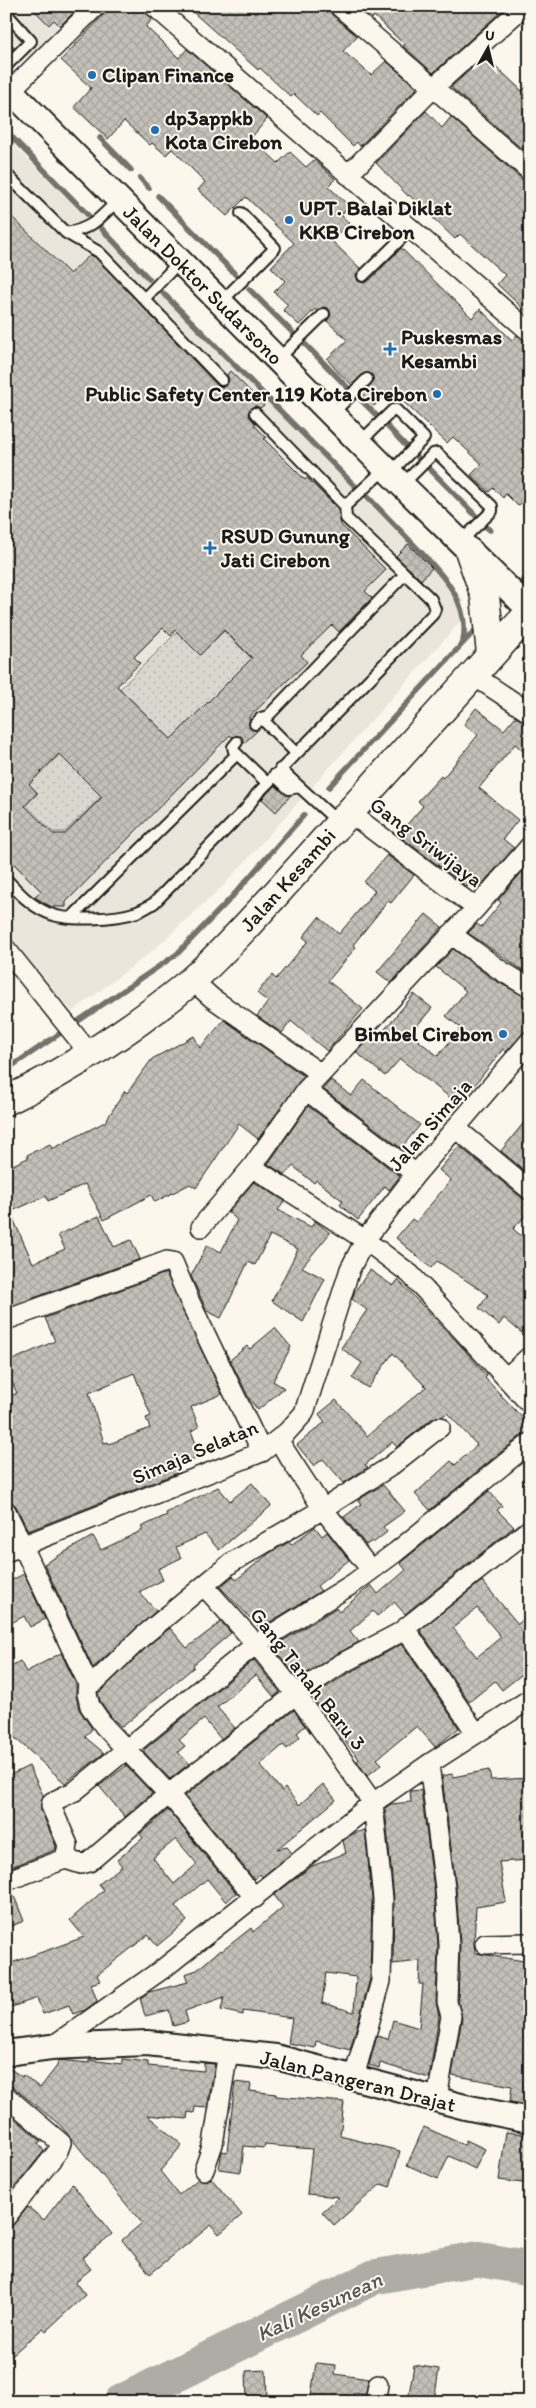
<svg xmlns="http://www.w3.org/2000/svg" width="536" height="2408" viewBox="0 0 536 2408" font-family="Itim,sans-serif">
  <defs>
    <pattern id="grass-dots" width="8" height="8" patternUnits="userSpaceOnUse" patternTransform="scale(1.25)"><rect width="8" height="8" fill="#dad7ce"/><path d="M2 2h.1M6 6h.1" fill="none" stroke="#bab8b0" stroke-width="1.8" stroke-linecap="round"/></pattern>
    <pattern id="building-cross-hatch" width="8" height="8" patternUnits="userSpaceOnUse" patternTransform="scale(1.25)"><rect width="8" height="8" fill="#c3c0b8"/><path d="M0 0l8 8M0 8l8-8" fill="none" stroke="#a7a49e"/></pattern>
  </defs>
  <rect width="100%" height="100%" fill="#fbf7ec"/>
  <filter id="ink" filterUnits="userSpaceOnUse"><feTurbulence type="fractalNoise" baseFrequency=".02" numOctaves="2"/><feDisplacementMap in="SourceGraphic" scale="10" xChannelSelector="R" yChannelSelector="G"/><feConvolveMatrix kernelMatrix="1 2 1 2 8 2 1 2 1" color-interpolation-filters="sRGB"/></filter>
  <g filter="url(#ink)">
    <path fill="#eae6dc" d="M6 6H86L30 60 6 35Z
      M6 137 463 599 461 621 224 885 151 952 72 1012 6 936Z"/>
    <path fill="url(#grass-dots)" stroke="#7b7a75" d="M224 631 252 659 171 739 120 689 177 632 200 655Z
      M63 751 76 771 102 796 65 832H53L26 805 38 793 29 784Z"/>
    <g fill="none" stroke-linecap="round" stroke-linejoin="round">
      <path stroke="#74726e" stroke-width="5.5" d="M6 42 16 52
        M6 131 88 215
        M100 138 131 170
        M140 178 149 188
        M158 196 237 276
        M101 228 149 279
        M249 289 293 333
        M160 290 356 487
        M306 345 350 390
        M359 398 377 416
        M387 426 407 447
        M417 456 419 459
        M428 467 477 517
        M367 496C382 512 397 527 412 543 438 570 471 600 463 641
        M485 526 490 530
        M515 589 530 574
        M329 787 479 626
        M6 1070 177 954 231 898 304 815"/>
      <path stroke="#afaca5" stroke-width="35" d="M121 2402 374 2277 476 2259 530 2268"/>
    </g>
    <path fill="url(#building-cross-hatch)" stroke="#1c1c1c" fill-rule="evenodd" d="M30 6H80L60 26 54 20 49 25Z
      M107 6H139L152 19 146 27 179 58 187 49 265 117 267 119 251 138 278 163 290 152 306 167 314 160 335 179 328 186 349 206 341 215 349 223 332 241 361 269 356 275 358 281 364 283 371 279 401 248 472 318 480 309 512 340 517 335 530 343V476L522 484 530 491V494L518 506 506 494 503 498 493 488 489 492 471 475 482 464 453 437 447 443 391 390 374 406 361 394 373 381 371 374 365 373 352 385 338 372 327 359 347 340 327 321 331 315 329 309 323 307 317 311 315 309 299 325 283 310 288 305 274 292 285 281 271 267 294 243 246 197 227 216 198 190 205 182 172 149 166 155 152 143 150 145 124 121 108 139 74 107 91 88 61 60 104 14Z
      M186 6H328L332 15 357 36 343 51 371 75 386 61 417 88 360 146 357 142 353 146 320 113 317 116 294 94 291 97 260 68 258 70Z
      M356 6H501L504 9 433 73 403 46 405 45 374 16 372 19Z
      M485 56 522 91 530 83V156L451 87Z
      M426 111 442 128 451 117 523 180 530 182V315L497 284 505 275 460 234 455 239 409 195 408 196 376 163Z
      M6 211 70 274 90 255 95 257 217 385 223 387 227 385 229 379 227 375 230 371 264 405 260 408 256 406 251 408 248 414 256 424 254 425 266 437 264 439 305 480 307 478 338 509 341 525 386 570 365 591 372 598 339 632 332 625 301 655 307 662 249 717 250 728 257 731 243 744 241 736 232 737 230 735 66 902V907H52L34 897 41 891 6 856ZM163 628 171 636 175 630 200 655 224 630 252 658 171 739 117 686 140 663 134 657ZM59 754 102 797 65 834H53L25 806 37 793 29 784Z
      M408 544 432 568 421 580 396 556Z
      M476 708 504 730 515 717 530 724V757L515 744 479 788 518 820 503 839 514 848 480 886 473 880 467 887 398 835 423 806 418 801 441 776 443 778 478 735 464 724Z
      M275 785 285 794 290 796 276 812 262 799Z
      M387 855 414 875 391 903 388 901 353 945 356 947 328 981 363 1009 327 1051 291 1021 282 1033 257 1016 268 1002 257 993 272 975 276 979 308 941 303 937 319 917 339 934 375 891 364 882Z
      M530 863V975L468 933 477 924 481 927 501 903 498 900Z
      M426 914 442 927 391 983 377 972Z
      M453 949 494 980 530 999V1026L506 1052 503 1049 470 1091 467 1088 456 1102 400 1059 385 1076 356 1052 371 1037 376 1040 414 994 432 1008 410 1034 438 1056 461 1028 446 1016 466 991 436 967Z
      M224 1020 304 1076 258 1139 239 1124 196 1188 190 1184 155 1202 151 1195 104 1220 85 1184 48 1201 46 1196 10 1212 33 1263 65 1249 58 1235 99 1216 114 1247 131 1240 140 1259 6 1308V1168L28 1158 27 1155 50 1144 52 1149 105 1122 125 1091 127 1093 152 1059 194 1036 200 1048Z
      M331 1080 351 1096 364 1080 420 1125 401 1148 323 1089Z
      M308 1106 400 1176 389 1190 385 1186 358 1220 340 1205 343 1201 316 1180 314 1183 293 1166 285 1175 268 1164Z
      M530 1115V1175L501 1151Z
      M459 1146 523 1199 530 1201V1211L513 1229 530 1243V1267L521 1277 530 1285V1340L504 1318 499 1325 479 1308 488 1295 437 1261 431 1268 396 1238 412 1219 416 1222 451 1180 439 1170Z
      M254 1182 285 1201 278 1210 311 1227 315 1221 330 1233 302 1267 325 1279 303 1322 272 1301 298 1249 270 1235 255 1265 248 1262 221 1318 207 1311 191 1276 207 1245 221 1252 237 1220 228 1212Z
      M370 1270 393 1286 398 1280 461 1346 487 1376 485 1378 530 1426V1432L523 1434 430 1510 415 1494 451 1461 455 1465 477 1445 447 1413 443 1416 433 1418 397 1447 392 1442 365 1465 368 1467 344 1483 323 1459 314 1466 297 1445 325 1422 319 1414 336 1400 367 1436 426 1387 393 1353 368 1388 352 1378 362 1363 341 1348 367 1310 352 1299 355 1291Z
      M166 1273 222 1394 191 1407 199 1427 191 1431 201 1457 177 1466 180 1472 28 1531 16 1506 6 1500V1398L17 1393 6 1370V1363L55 1341 45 1318ZM134 1373 151 1416 146 1418 150 1428 109 1444 108 1442 104 1443 89 1393Z
      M275 1328 291 1347 273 1381 284 1388 258 1410 250 1400 230 1360 247 1346 250 1349Z
      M252 1483 271 1506 219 1550 205 1534 176 1547 181 1558 158 1569 163 1580 139 1592 156 1611 93 1668 44 1564 93 1536 101 1550 143 1530 141 1527 167 1515 166 1513 218 1487 230 1501Z
      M383 1485 405 1511 383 1527 387 1532 373 1543 372 1541 366 1545 344 1517 361 1504 358 1500Z
      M489 1491 502 1506 497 1510 514 1527 405 1614 394 1602 377 1616 373 1611 350 1631 359 1642 333 1656 298 1679 273 1647 336 1608 339 1612 371 1585 378 1594 406 1570 400 1563Z
      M315 1527 322 1536 327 1532 349 1560 317 1586 321 1591 260 1628 220 1587 233 1576 236 1580 271 1552 289 1542 291 1545Z
      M24 1574 45 1619 30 1627 24 1616 6 1626V1583Z
      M482 1581 518 1624 530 1614V1668L502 1690 495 1681 469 1702 420 1630ZM477 1608 501 1637 477 1657 453 1628Z
      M221 1622 231 1633 193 1665 194 1667 122 1727 113 1719 100 1701 98 1693 150 1644 170 1628 187 1648Z
      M402 1644 459 1728 435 1747 417 1726 377 1759 382 1764 367 1776 357 1761 359 1759 342 1738 344 1737 312 1697 345 1675Z
      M61 1653 76 1684V1696L79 1709 92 1729 85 1737 104 1753 65 1783 6 1730V1669L20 1661 26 1672Z
      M254 1660 280 1692 274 1697 256 1675 217 1707 235 1728 221 1739 204 1719 179 1740 185 1746 178 1752 189 1764 170 1779 143 1751 145 1749Z
      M294 1710 305 1726 297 1733 300 1737 287 1749 283 1745 260 1765 282 1791 285 1788 299 1805 323 1784 336 1800 277 1849 287 1847 292 1853 262 1877 260 1874 254 1879 185 1796Z
      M29 1766 43 1795 41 1810 56 1846 55 1850 6 1869V1777Z
      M126 1766 152 1793 125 1817 99 1786Z
      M489 1770 491 1780 530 1778V1860L499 1862 506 1902 476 1907 474 1944 475 1953 530 1962V2044L523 2087 530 2088V2105L510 2102 512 2086 452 2075 462 2018 458 2001 460 1944 456 1887 442 1776 452 1774 453 1777Z
      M421 1790 434 1889 438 1945 436 2002 439 2017 429 2078 380 2063 379 2068 369 2065 377 2036 388 2039 393 2020 419 2028 423 1984H419L420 1961 393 1964 394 1898 385 1808 391 1804 411 1802 410 1791Z
      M168 1810 236 1893 226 1902 207 1879 175 1906 187 1921 157 1946 148 1935 97 1975 100 1981 91 1984 97 2001 85 2010 73 2014 69 2005 43 2014 37 1998 6 2009V1965L84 1937 70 1920 104 1890 99 1884 122 1866 117 1860 143 1838 140 1834ZM176 1839 197 1864 174 1884 153 1858Z
      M365 1830 372 1899 370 1979 350 2050 316 2041 315 2048 288 2043 292 2018 243 2011V2015L221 2010 224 1997 185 2011 188 2022 173 2026 169 2010 145 2016 140 1998 149 1992 188 1982 185 1974 197 1970 220 1950 222 1951 251 1928 253 1932 283 1907 274 1895 312 1866 346 1853 343 1841 354 1833ZM326 1973 356 1977 354 2012 322 2003Z
      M12 1891 24 1921 6 1928V1892Z
      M122 2059 148 2062V2066L204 2071V2063L215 2064 207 2108 195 2107 194 2113 188 2112 187 2119 147 2115 182 2145 160 2171 179 2195 198 2179 206 2181 211 2178 242 2215 219 2234 211 2225 150 2274 122 2240 142 2223 60 2125 13 2087 6 2085V2066L22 2077 23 2075 40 2088 57 2066 58 2060 89 2063V2060L122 2064Z
      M235 2082 251 2084 250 2091 276 2094V2096L344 2102 340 2136 400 2151 390 2187 381 2184 334 2225 322 2212 339 2197 307 2194 312 2149 265 2145 264 2148 244 2146 241 2172 219 2169 222 2151 227 2152Z
      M6 2111 41 2141 38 2143 44 2151 6 2198Z
      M424 2127 464 2145 466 2140 485 2149 475 2169 449 2156 438 2179 407 2165Z
      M506 2132 530 2135V2184L499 2180Z
      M72 2184 112 2234 82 2258 91 2269 75 2282 85 2295 46 2331 43 2328 6 2360V2228L14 2224 28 2207 44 2220Z
      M316 2363 336 2365 335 2374 369 2379 365 2395 354 2393 353 2402H310Z
      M414 2365 439 2369 434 2402 408 2400Z
      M266 2370 267 2402H247L246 2371Z"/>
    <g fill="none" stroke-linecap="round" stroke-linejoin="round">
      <g stroke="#1c1c1c" stroke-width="14">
        <path id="service" d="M6 13 31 41 6 66
          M6 174 66 233 99 252 222 380
          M66 233C92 229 100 218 118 200
          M363 276 411 229
          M144 299 180 261
          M221 302 275 248 241 213
          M277 360 324 314
          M255 413 345 506
          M332 414 367 379
          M360 442 393 410H396L424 438 390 473
          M402 485 433 454 437 453 492 506V511L460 542
          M261 718 296 753
          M255 724 261 718 268 716 405 574 346 518 345 506 386 468
          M237 742 233 747 234 751 267 783
          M280 769 339 823
          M274 775 289 789 299 787
          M6 879C18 892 31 906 48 913 67 922 117 919 137 912 143 910 149 906 154 903L245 810 257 794 433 614 435 609 431 599 405 574
          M72 917 237 754"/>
      </g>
      <g stroke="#1c1c1c" stroke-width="22">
        <path id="minor" d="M154 6 530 332
          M339 6 530 171
          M11 90 96 6
          M348 175 434 87 524 6
          M473 675 530 713
          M349 812 476 908
          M451 934 500 970 530 988
          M6 949 90 1054
          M192 980 212 998 321 1074
          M306 1090 416 1174
          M457 1129 530 1190
          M252 1167 365 1240 410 1274 530 1404
          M201 1227 252 1167 306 1090 476 908 530 846
          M6 1320 167 1261 173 1262 190 1302 262 1452
          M506 1378 530 1356
          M278 1440 323 1509 371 1570
          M6 1511 85 1677 91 1683 95 1682 143 1636 231 1563 323 1509 388 1468 440 1427
          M6 1552 262 1452 287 1432 304 1413 350 1269 365 1240 416 1174 530 1041
          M204 1586 256 1644 296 1694 373 1803 383 1899 381 1981 354 2077
          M405 1628 476 1733
          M88 1681 87 1694 90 1706 104 1726 173 1799 255 1898
          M429 1764 445 1888 449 1945 447 2002 451 2016 437 2099
          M65 1859 81 1864 89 1862 169 1794 296 1694 339 1665 399 1633 530 1529
          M6 1881 65 1859 68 1845 51 1806 52 1802 75 1791 256 1644 354 1583 396 1552 530 1443
          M485 1944 530 1943
          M51 2047 164 1968 373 1803 429 1764 530 1699
          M6 2096 61 2143 58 2151 6 2217
          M204 2170 213 2144 228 2052
          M375 2402 378 2385"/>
      </g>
      <g stroke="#1c1c1c" stroke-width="28">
        <path id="tertiary" d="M6 86 402 485 530 610
          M6 2053 51 2047 147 2043 276 2057 465 2107 530 2120"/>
      </g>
      <g stroke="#1c1c1c" stroke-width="31">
        <path id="primary" d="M470 553 485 596 491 654
          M6 1101C68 1071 139 1025 191 981 221 955 247 925 274 896L530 612"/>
      </g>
      <use href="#service" stroke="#fbf7ec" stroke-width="10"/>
      <use href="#minor" stroke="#fbf7ec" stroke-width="19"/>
      <use href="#tertiary" stroke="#fbf7ec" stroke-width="24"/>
      <use href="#primary" stroke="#fbf7ec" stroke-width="28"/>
    </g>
  </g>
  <g fill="#1f6fb2" stroke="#fbf7ec" stroke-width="2">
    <circle cx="92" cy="75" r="5"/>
    <circle cx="155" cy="130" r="5"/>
    <circle cx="289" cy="220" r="5"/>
    <path d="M387.5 341.5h5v5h5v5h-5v5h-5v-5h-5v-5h5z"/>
    <circle cx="437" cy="394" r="5"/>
    <path d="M207.5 540.5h5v5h5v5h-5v5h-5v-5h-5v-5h5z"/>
    <circle cx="503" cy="1034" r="5"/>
  </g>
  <g text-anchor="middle" stroke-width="4" stroke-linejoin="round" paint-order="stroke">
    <g font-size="21" font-weight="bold" fill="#1c1c1c" stroke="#fbf7ec" text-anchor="start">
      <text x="102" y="82">Clipan Finance</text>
      <text x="165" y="125">dp3appkb<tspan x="165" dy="24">Kota Cirebon</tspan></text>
      <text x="299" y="215">UPT. Balai Diklat<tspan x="299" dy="24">KKB Cirebon</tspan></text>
      <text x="401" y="344">Puskesmas<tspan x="401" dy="24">Kesambi</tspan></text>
      <text x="427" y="401" text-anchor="end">Public Safety Center 119 Kota Cirebon</text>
      <text x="221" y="543">RSUD Gunung<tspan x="221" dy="24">Jati Cirebon</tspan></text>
      <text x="493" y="1041" text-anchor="end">Bimbel Cirebon</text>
    </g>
    <g font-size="21" fill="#1c1c1c" stroke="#fbf7ec">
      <text transform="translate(203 285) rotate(45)" y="7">Jalan Doktor Sudarsono</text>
      <text transform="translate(426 842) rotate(37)" y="7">Gang Sriwijaya</text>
      <text transform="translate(288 880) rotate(-48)" y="7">Jalan Kesambi</text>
      <text transform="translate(430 1125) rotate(-49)" y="7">Jalan Simaja</text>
      <text transform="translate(195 1452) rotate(-23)" y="7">Simaja Selatan</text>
      <text transform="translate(308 1679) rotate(52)" y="7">Gang Tanah Baru 3</text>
      <text transform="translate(358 2081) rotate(14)" y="7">Jalan Pangeran Drajat</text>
    </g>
    <g font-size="22" font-style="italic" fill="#575653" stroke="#fbf7ec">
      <text transform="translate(319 2306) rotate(-25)" y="8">Kali Kesunean</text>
    </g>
  </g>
  <rect width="536" height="2408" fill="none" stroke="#fbf7ec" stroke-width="25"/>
  <rect x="12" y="12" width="511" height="2383" fill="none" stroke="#1c1c1c" stroke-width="2" filter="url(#ink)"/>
  <g transform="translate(488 48) rotate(8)" stroke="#fbf7ec" stroke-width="4" paint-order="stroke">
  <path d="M0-4L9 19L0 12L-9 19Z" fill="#1c1c1c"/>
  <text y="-8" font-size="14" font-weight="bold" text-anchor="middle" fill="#1c1c1c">U</text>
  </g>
</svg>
